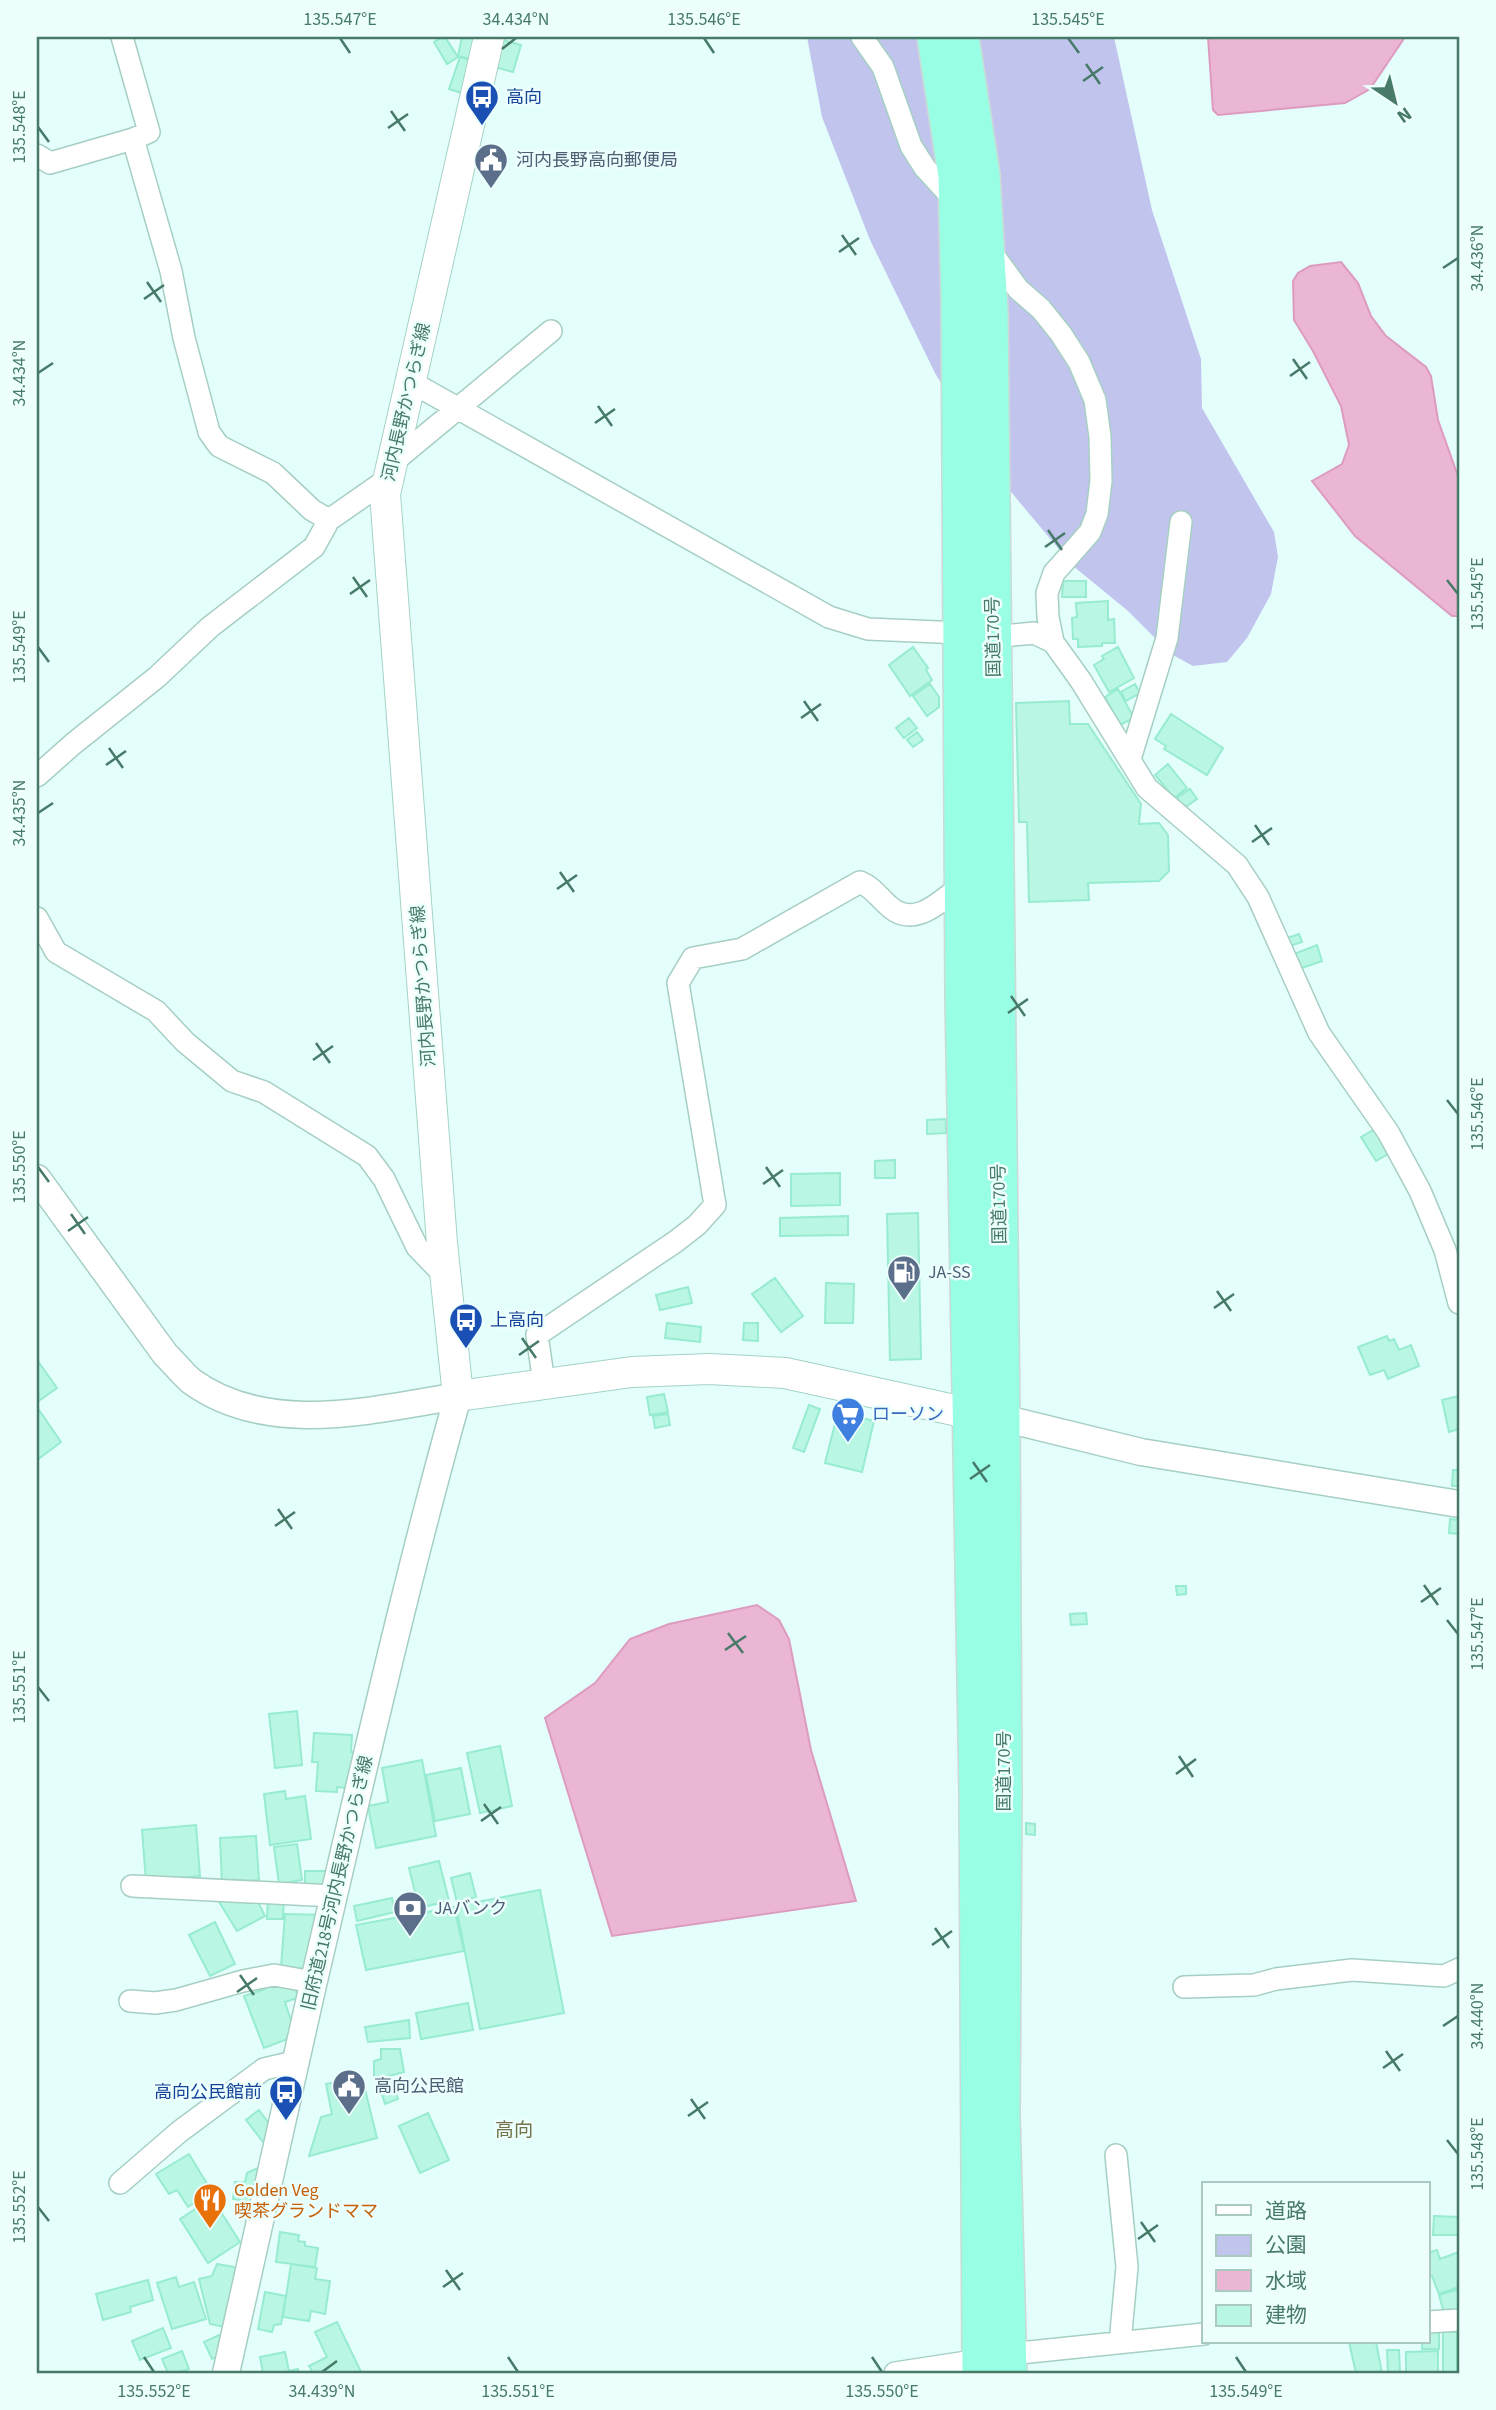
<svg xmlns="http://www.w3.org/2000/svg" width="1496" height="2410" viewBox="0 0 1496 2410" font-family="'Source Sans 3','Noto Sans JP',sans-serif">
  <rect width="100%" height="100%" fill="#e4fefc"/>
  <path fill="#c1c5ee" d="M807 37H1114L1152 210 1201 359 1202 408 1274 532 1278 557 1271 594 1247 638 1227 662 1193 666 1171 654 1128 611 1073 566 996 474 935 373 870 240 822 117Z"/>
  <path fill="#eab6d3" stroke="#dd9bbf" stroke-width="2" d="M1208 37H1405L1370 89 1345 103 1218 115 1213 110Z
    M1341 262 1358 283 1371 316 1386 336 1426 367 1431 376 1438 420 1459 479V616H1452L1355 536 1312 481 1342 464 1349 445 1341 406 1313 351 1294 320 1293 281 1298 273 1310 266Z
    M757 1605 779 1620 789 1639 811 1750 856 1901 612 1936 545 1718 595 1683 630 1639 669 1624Z"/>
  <path fill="#b9f7e4" stroke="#97ebd0" stroke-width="2" d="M443 37H445L458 57 447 64 434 42Z
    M462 37H486L480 61 458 56Z
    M503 40 521 45 513 72 495 67Z
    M460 57 480 63 468 95 449 89Z
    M1063 581H1086V597H1062Z
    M1108 601V620L1114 619 1115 643H1102V646L1078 647V639H1073L1072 618 1077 617 1076 603Z
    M913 647 928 668 926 670 932 680 910 696 889 665Z
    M1118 647 1134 678 1109 692 1094 665 1104 659 1102 656Z
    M930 684 939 697V707L927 716 913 696Z
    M1135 684 1140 693 1126 701 1121 692Z
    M1118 689 1134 718 1120 725 1105 697Z
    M1069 701 1070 724H1088L1141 804 1139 824 1159 823 1168 835 1169 871 1159 881 1088 883 1089 900 1029 902 1027 822H1019L1016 703Z
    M1171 714 1223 748 1207 775 1164 749 1166 746 1155 739Z
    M909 718 917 728 904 738 896 728Z
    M917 732 923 740 913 747 907 740Z
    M1168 764 1187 788 1174 798 1155 775Z
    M1190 789 1197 799 1184 808 1177 798Z
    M1299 934 1302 942 1290 946 1287 938Z
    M1317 945 1322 961 1299 969 1294 954Z
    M946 1119V1133L927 1134V1120Z
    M1375 1129 1390 1153 1376 1161 1361 1137Z
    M895 1160V1178H875V1161Z
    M840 1173V1205L791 1206V1174Z
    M918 1213 921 1359 890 1360 887 1214Z
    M848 1216V1235L780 1236V1218Z
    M775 1278 803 1316 781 1332 752 1294Z
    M826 1283 854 1284 853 1323H825Z
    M688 1287 692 1303 660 1310 656 1295Z
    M667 1323 701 1327 700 1342 665 1338Z
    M744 1323H758V1341L743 1340Z
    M1387 1336 1389 1341 1394 1339 1399 1350 1411 1345 1419 1366 1388 1379 1384 1370 1370 1375 1358 1347Z
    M37 1360 57 1388 37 1402Z
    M664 1394 668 1412 650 1415 647 1397Z
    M1459 1396V1429L1449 1432 1442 1400Z
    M809 1405 820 1409 804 1452 793 1448Z
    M39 1410 61 1442 37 1460V1412Z
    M838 1412 874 1421 862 1472 825 1463Z
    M668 1414 670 1425 655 1428 653 1416Z
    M1453 1470H1459V1486H1452Z
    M1450 1519 1459 1520V1534L1449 1533Z
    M1176 1586H1186V1594L1177 1595Z
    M1086 1613 1087 1624 1071 1625 1070 1614Z
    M297 1711 302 1765 275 1768 269 1714Z
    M314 1733 352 1735 351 1752H356L353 1789 337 1787V1792L316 1791 318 1762H312Z
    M500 1746 512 1806 480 1813 467 1753Z
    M422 1760 436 1836 376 1848 368 1806 388 1802 382 1768Z
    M461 1768 470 1814 435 1821 426 1775Z
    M285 1791 286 1799 305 1796 311 1839 270 1845 264 1794Z
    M1026 1823 1035 1824V1835L1026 1834Z
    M196 1825 200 1876 146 1881 142 1830Z
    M256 1836 259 1880 222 1883 220 1838Z
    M297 1844 302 1880 279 1884 274 1847Z
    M439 1861 449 1901 419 1908 409 1868Z
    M305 1871H326V1887L305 1888Z
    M470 1873 476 1897 457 1902 451 1878Z
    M540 1890 564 2013 480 2029 456 1906Z
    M213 1892 254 1894 265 1916 237 1931Z
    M268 1895 284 1896 283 1919H267Z
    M392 1898 395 1912 357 1921 354 1906Z
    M454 1907 464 1951 366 1970 356 1925Z
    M285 1914 325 1915 312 1969 281 1967Z
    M215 1922 235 1964 210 1976 189 1935Z
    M264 1982 296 1983 297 1998 285 2002 296 2036 264 2048 244 1996 265 1989Z
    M468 2003 473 2030 421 2039 416 2013Z
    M409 2020 410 2038 368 2042 365 2027Z
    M381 2049H400L404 2072 374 2080V2061L381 2059Z
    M362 2077 377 2138 309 2156 321 2117 332 2114 326 2084Z
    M391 2078 398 2099 385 2104 378 2082Z
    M259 2110 276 2133 263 2142 246 2120Z
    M428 2113 449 2160 420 2173 399 2126Z
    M189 2154 212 2192 188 2207 177 2190 169 2194 156 2174Z
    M271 2162 262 2203 233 2199 235 2182H245L247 2173Z
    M212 2198 240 2242 208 2263 180 2219Z
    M1434 2216 1459 2217V2235H1433Z
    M280 2232 299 2235 298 2241 305 2242V2246L318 2248 315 2267 276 2262Z
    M1437 2250 1440 2259 1459 2252V2287L1439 2294 1432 2276 1428 2278V2253Z
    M217 2264 246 2269 234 2329 210 2324 199 2279 212 2276Z
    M291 2264 317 2268 315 2279 330 2281 325 2314 311 2311 309 2321 283 2317Z
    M176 2277 179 2287 194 2282 206 2319 172 2329 157 2283Z
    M148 2280 153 2300 130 2307 131 2312 103 2320 96 2294Z
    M1459 2289V2312L1445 2317 1439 2295Z
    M265 2292 286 2296 281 2324 274 2325 272 2332 258 2329Z
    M337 2322 361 2372 313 2373 309 2366 327 2357 315 2332Z
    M163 2328 171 2348 140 2360 132 2341Z
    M1439 2328V2349H1422V2342H1428V2329Z
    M1443 2332H1457V2373H1443Z
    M219 2335 227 2352 212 2359 204 2342Z
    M1349 2342H1376L1382 2373H1356Z
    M1387 2350H1399L1400 2373H1388Z
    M182 2351 189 2369 177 2373H168L162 2359Z
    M1438 2351V2373H1406V2352Z
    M285 2352 289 2371 298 2369 299 2373H263L260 2357Z"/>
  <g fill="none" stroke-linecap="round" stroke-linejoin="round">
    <g stroke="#a6cfc4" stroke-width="24">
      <path id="minor" d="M862 37 883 67 911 146 925 168 957 203
        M133 139 171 271 184 338 209 432 219 446 273 473 312 510 329 520
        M37 155 50 163 133 139 149 132 122 37
        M989 249 1018 289 1041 309 1061 334 1079 362 1095 400 1100 437 1101 481 1097 514 1090 532 1054 573 1047 593 1048 617 1053 642
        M411 382 829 617 868 629 961 633 993 637 1034 633 1053 642 1081 681 1147 788 1237 865 1258 897 1319 1033 1388 1132 1420 1191 1445 1250 1459 1303
        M392 463 551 331
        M1130 759 1167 638 1181 522
        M37 776 73 744 157 677 210 627 314 547 329 520 389 478
        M37 918 56 952 156 1011 185 1042 232 1081 264 1092 367 1156 384 1179 417 1247 446 1277
        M544 1383 537 1335 675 1242 697 1225 715 1205 678 983 693 958 742 949 860 882C874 888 879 898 890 907 915 929 942 900 962 885
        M132 1886 334 1896
        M1184 1987 1254 1985 1276 1979 1352 1970 1444 1976 1459 1969
        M130 2001 155 2003 176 2000 243 1981 274 1975 313 1982
        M1116 2155 1127 2267 1120 2343
        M120 2183 179 2132 264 2069 294 2062
        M1428 2322 1459 2320
        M1010 2354 1204 2334
        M895 2373 980 2360"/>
    </g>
    <g stroke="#a6cfc4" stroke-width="29">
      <path id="tertiary" d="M37 1178 165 1354C173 1362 182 1373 191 1381 268 1437 372 1410 458 1396 418 1538 384 1682 350 1826 307 2008 266 2191 226 2373
        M1002 1418 1141 1452 1459 1504"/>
    </g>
    <g stroke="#a4d3c6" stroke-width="32">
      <path id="secondary" d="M489 37 385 494 442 1243 458 1396 632 1372 709 1369 785 1373 972 1414 993 1416"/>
    </g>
    <g stroke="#cbdad5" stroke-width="38">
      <path id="trunk" d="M935 37 956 176 959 302 963 996 977 1795 980 2373
        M961 37 982 175 990 310 1002 1418 1004 1793 1002 2114 1009 2373"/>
    </g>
    <use href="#minor" stroke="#fff" stroke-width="21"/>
    <use href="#tertiary" stroke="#fff" stroke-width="26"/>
    <use href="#secondary" stroke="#fff" stroke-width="30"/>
    <use href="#trunk" stroke="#98fee4" stroke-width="35"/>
  </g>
  <path fill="none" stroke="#477a68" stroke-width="2.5" d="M340 38 350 53M704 38 714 53M1068 38 1079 53M502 49 516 38M1086 64 1100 84M1083 81 1103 67M391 111 405 131M38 127 49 142M388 128 408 114M842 235 856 255M839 252 859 238M1443 268 1458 258M147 282 161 302M144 299 164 285M1293 359 1307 379M38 373 53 363M1290 376 1310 362M598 406 612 426M595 423 615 409M1048 530 1062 550M1045 547 1065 533M353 577 367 597M1447 580 1458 594M350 594 370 580M38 647 49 662M804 701 818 721M801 718 821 704M109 748 123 768M106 765 126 751M38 813 53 803M1255 825 1269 845M1252 842 1272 828M560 872 574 892M557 889 577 875M1011 996 1025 1016M1008 1013 1028 999M316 1043 330 1063M313 1060 333 1046M1447 1100 1458 1114M38 1167 49 1182M766 1167 780 1187M763 1184 783 1170M71 1214 85 1234M68 1231 88 1217M1217 1291 1231 1311M1214 1308 1234 1294M522 1338 536 1358M519 1355 539 1341M973 1462 987 1482M970 1479 990 1465M278 1509 292 1529M275 1526 295 1512M1424 1585 1438 1605M1421 1602 1441 1588M1447 1620 1458 1634M728 1633 743 1653M725 1650 746 1636M38 1687 49 1701M1179 1756 1193 1777M1176 1774 1196 1759M484 1804 498 1824M481 1821 501 1807M935 1928 949 1948M932 1945 952 1931M240 1975 254 1995M237 1992 257 1978M1443 2026 1458 2016M1386 2051 1400 2071M1383 2068 1403 2054M691 2099 705 2119M688 2116 708 2102M1447 2140 1458 2154M38 2207 49 2221M1141 2222 1155 2242M1138 2239 1158 2225M446 2270 460 2290M443 2287 463 2273M144 2357 154 2372M508 2357 518 2372M872 2357 882 2372M1236 2357 1246 2372M322 2372 337 2361"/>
  <defs>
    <g id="bus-pin" transform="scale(1.75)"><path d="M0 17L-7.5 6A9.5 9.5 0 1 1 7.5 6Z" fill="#1a4fb4" stroke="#ecfffd"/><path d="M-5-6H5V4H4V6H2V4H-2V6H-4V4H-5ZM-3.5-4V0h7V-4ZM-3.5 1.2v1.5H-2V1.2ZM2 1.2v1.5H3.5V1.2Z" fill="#fff"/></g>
    <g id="civic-pin" transform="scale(1.75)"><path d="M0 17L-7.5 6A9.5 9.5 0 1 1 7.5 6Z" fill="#5c6f8a" stroke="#ecfffd"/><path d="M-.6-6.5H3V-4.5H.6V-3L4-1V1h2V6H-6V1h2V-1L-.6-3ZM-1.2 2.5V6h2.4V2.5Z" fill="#fff"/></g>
    <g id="fuel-pin" transform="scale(1.75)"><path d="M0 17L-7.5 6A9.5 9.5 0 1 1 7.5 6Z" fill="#5c6f8a" stroke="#ecfffd"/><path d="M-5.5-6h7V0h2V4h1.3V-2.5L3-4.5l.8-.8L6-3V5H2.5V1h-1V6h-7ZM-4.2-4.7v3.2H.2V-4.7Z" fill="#fff"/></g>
    <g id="supermarket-pin" transform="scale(1.75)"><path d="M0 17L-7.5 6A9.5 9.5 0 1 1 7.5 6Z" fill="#3f7fe0" stroke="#ecfffd"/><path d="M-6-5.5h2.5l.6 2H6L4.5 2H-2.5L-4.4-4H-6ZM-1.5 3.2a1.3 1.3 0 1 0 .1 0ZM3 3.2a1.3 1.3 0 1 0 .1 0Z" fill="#fff"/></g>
    <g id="bank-pin" transform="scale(1.75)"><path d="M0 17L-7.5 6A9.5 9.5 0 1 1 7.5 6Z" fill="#5c6f8a" stroke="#ecfffd"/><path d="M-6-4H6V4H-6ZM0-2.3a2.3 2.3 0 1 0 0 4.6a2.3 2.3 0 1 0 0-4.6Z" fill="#fff"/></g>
    <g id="restaurant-pin" transform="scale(1.75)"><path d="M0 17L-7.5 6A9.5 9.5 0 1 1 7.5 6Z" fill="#e8710a" stroke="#ecfffd"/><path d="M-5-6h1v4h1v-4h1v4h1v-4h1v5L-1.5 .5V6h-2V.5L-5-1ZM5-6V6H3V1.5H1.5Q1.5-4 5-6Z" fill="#fff"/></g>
  </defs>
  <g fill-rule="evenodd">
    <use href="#bus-pin" x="482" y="97"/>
    <use href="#civic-pin" x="491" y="160"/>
    <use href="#fuel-pin" x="904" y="1272"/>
    <use href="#bus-pin" x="466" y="1320"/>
    <use href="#supermarket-pin" x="848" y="1414"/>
    <use href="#bank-pin" x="410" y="1908"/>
    <use href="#civic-pin" x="349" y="2086"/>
    <use href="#bus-pin" x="286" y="2092"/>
    <use href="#restaurant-pin" x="210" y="2200"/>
  </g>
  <g text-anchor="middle" stroke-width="5" stroke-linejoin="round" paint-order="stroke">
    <g font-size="18" fill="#164399" stroke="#ecfffd" text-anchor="start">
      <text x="506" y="103">高向</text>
      <text x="490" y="1326">上高向</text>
      <text x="262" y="2098" text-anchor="end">高向公民館前</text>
    </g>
    <g font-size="18" fill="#4e5e75" stroke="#ecfffd" text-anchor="start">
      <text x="516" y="166">河内長野高向郵便局</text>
      <text x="928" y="1278">JA-SS</text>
      <text x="434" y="1914">JAバンク</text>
      <text x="374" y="2092">高向公民館</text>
    </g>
    <g font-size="18" fill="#477a68" stroke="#ecfffd">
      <text transform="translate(406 402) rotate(-77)" y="6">河内長野かつらぎ線</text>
      <text transform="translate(993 637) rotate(-91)" y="6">国道170号</text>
      <text transform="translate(423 986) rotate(-94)" y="6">河内長野かつらぎ線</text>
      <text transform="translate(999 1204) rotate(-91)" y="6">国道170号</text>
      <text transform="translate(1004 1771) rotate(-90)" y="6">国道170号</text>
      <text transform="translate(337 1883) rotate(-77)" y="6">旧府道218号河内長野かつらぎ線</text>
    </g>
    <g font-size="18" fill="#366cbe" stroke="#ecfffd" text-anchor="start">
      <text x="872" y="1420">ローソン</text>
    </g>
    <g font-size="18" fill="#c56008" stroke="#ecfffd" text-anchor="start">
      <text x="234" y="2196">Golden Veg<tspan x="234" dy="21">喫茶グランドママ</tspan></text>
    </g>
    <g font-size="19" fill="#747249" stroke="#ecfffd">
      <text x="514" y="2136">高向</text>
    </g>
  </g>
  <rect width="1496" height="2410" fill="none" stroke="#ecfffd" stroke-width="77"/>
  <rect x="1202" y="2182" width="228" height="161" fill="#ecfffd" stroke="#aacac1" stroke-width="2"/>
  <rect x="1216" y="2205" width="35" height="10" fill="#ffffff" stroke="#aacac1" stroke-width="2"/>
  <text x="1265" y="2218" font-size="21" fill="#477a68">道路</text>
  <rect x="1216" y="2235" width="35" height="21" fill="#c1c5ee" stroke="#aacac1" stroke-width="2"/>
  <text x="1265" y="2252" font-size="21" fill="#477a68">公園</text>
  <rect x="1216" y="2270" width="35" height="21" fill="#eab6d3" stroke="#aacac1" stroke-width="2"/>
  <text x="1265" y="2288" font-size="21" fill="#477a68">水域</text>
  <rect x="1216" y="2305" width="35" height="21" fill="#b9f7e4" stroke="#aacac1" stroke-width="2"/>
  <text x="1265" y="2322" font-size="21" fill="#477a68">建物</text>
  <g transform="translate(1395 102) rotate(145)" stroke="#ecfffd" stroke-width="5" paint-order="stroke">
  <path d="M0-5L12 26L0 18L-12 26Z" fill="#477a68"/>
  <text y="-10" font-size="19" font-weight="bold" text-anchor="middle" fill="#477a68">N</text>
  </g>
  <rect x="38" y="38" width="1420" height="2334" fill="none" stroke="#477a68" stroke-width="2.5"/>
  <g font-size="18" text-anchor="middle" fill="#477a68">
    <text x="340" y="25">135.547°E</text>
    <text x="516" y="25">34.434°N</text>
    <text x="704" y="25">135.546°E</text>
    <text x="1068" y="25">135.545°E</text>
    <text transform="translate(19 127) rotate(-90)" y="6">135.548°E</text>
    <text transform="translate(1477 258) rotate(-90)" y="6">34.436°N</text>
    <text transform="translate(19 373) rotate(-90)" y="6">34.434°N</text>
    <text transform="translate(1477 594) rotate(-90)" y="6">135.545°E</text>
    <text transform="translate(19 647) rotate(-90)" y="6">135.549°E</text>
    <text transform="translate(19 813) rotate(-90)" y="6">34.435°N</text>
    <text transform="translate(1477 1114) rotate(-90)" y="6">135.546°E</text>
    <text transform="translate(19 1167) rotate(-90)" y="6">135.550°E</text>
    <text transform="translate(1477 1634) rotate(-90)" y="6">135.547°E</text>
    <text transform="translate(19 1687) rotate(-90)" y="6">135.551°E</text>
    <text transform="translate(1477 2016) rotate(-90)" y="6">34.440°N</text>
    <text transform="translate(1477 2154) rotate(-90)" y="6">135.548°E</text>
    <text transform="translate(19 2207) rotate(-90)" y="6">135.552°E</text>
    <text x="154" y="2397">135.552°E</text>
    <text x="322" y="2397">34.439°N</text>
    <text x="518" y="2397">135.551°E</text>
    <text x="882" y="2397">135.550°E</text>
    <text x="1246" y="2397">135.549°E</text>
  </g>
</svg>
